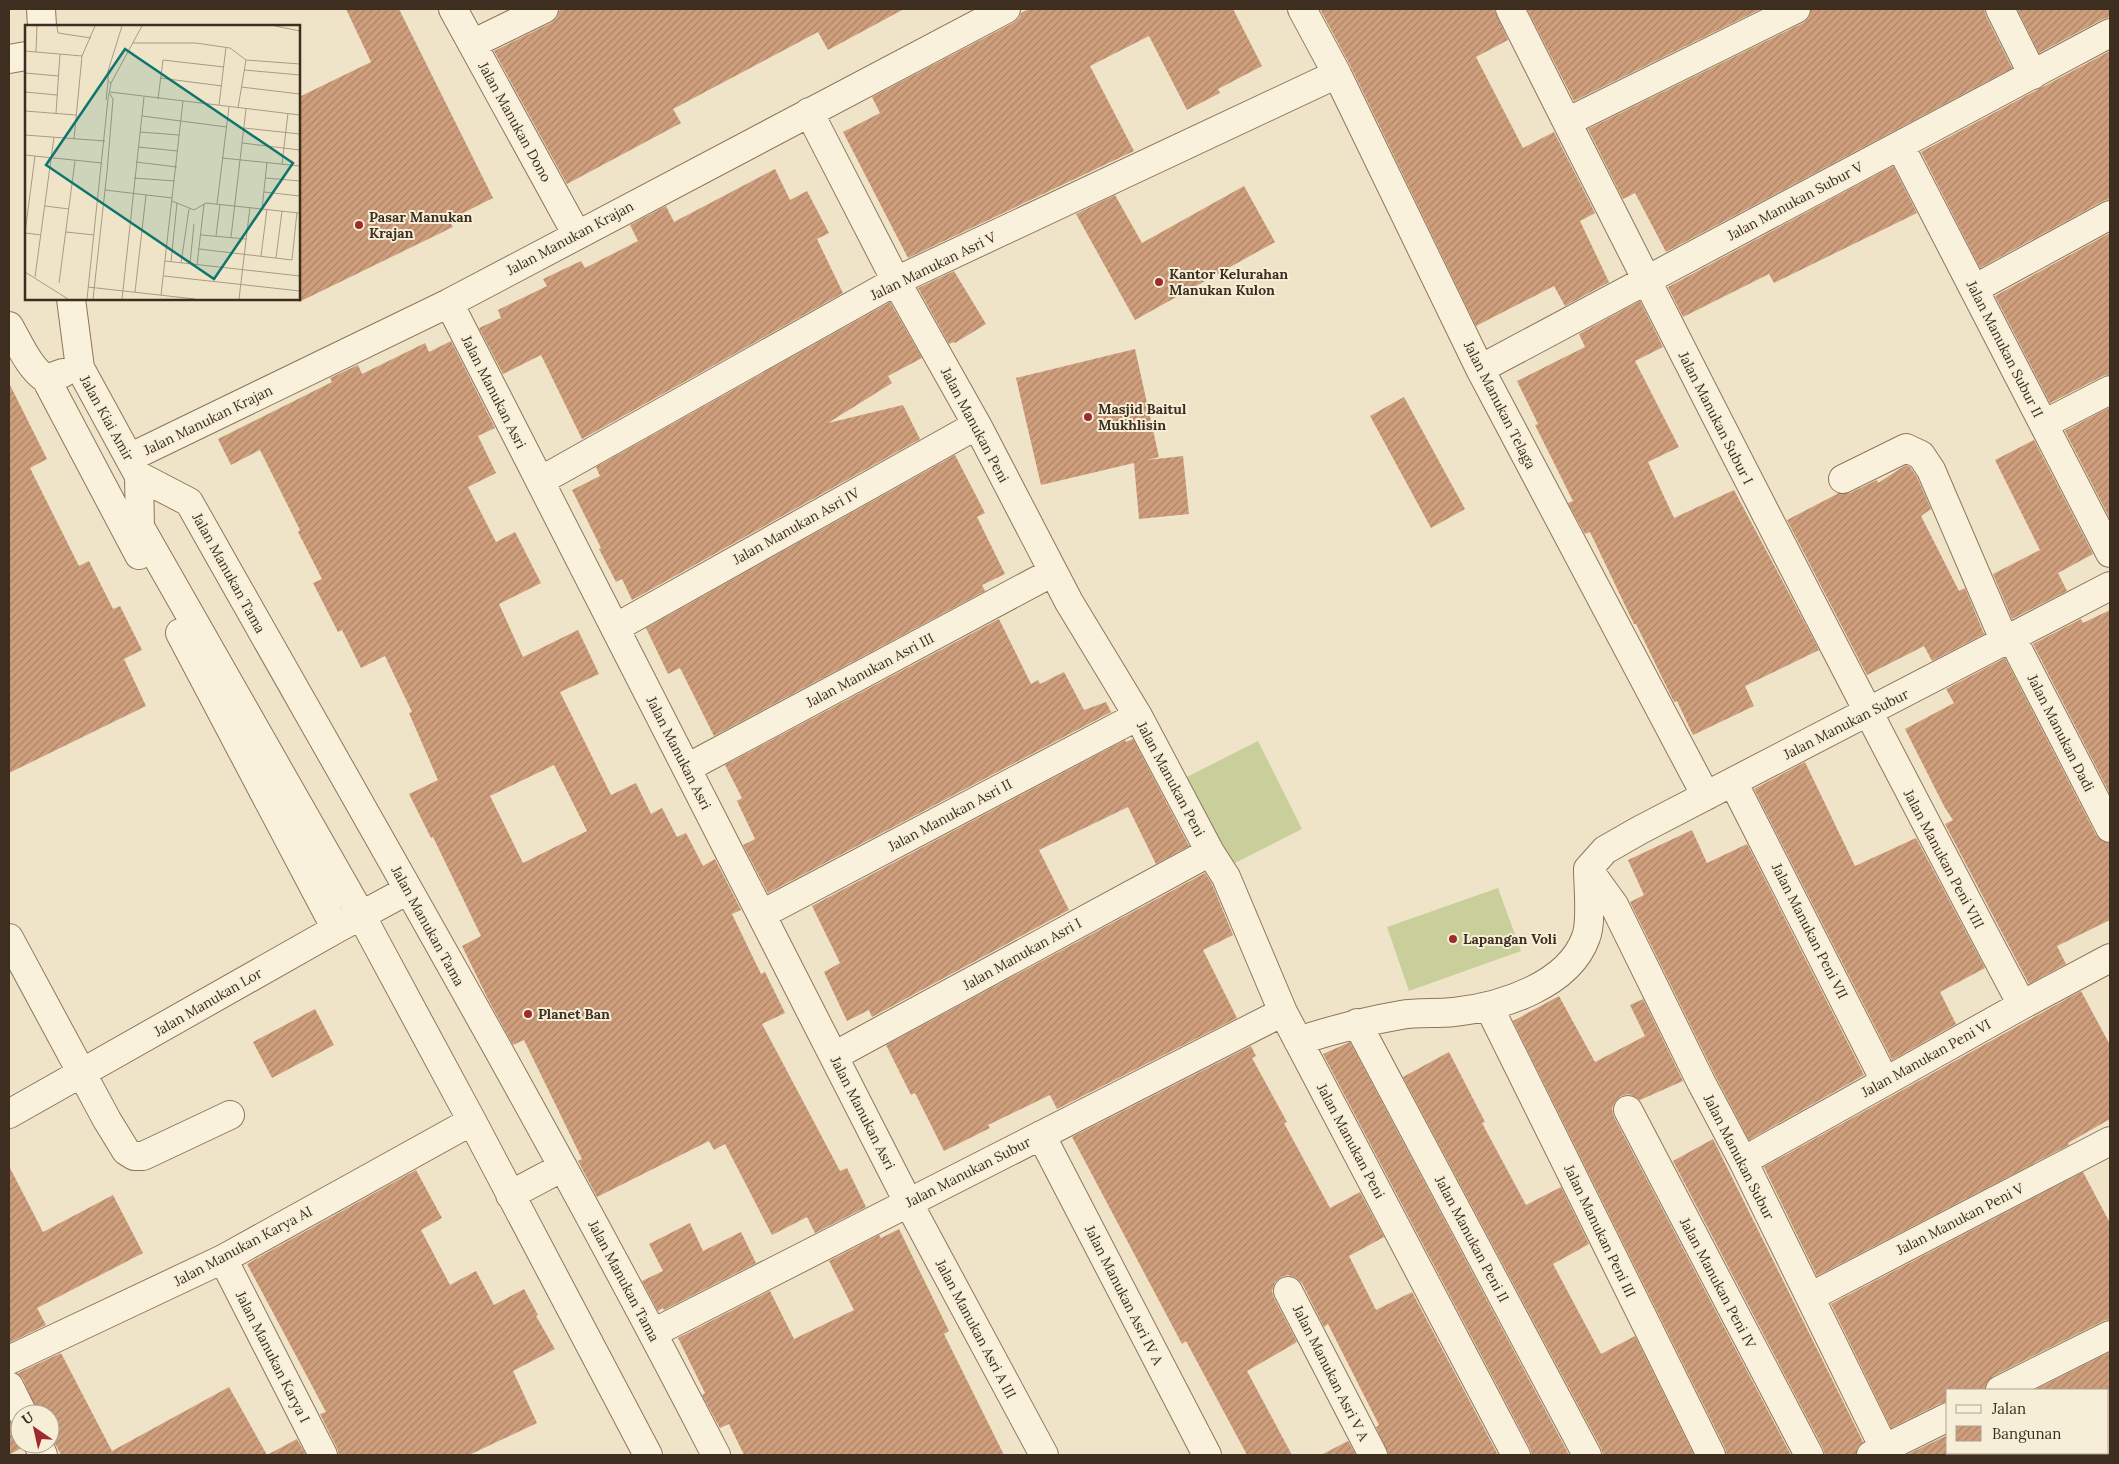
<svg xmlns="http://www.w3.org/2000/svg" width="2119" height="1464" viewBox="0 0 2119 1464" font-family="Lora,serif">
  <defs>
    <pattern id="building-hatch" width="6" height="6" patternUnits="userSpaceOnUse" patternTransform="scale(1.25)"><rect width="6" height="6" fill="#cf9f7d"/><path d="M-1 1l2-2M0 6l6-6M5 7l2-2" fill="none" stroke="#a98266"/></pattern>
  </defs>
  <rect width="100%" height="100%" fill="#f0e4c8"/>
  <path fill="#c9cf9b" d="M1258 741 1302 829 1223 869 1179 781Z
    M1498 888 1521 951 1409 991 1387 927Z"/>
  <path fill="url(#building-hatch)" fill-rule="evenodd" d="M346 9H399L493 198 449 220 453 227 299 302V97L371 62Z
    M563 9H904L828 50 818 32 673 109 681 123 567 184 494 51 551 23 557 18 559 11Z
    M1029 9H1233L1262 66 1218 89 1220 93 1187 110 1149 36 1090 66 1134 151 908 258 843 132 880 113 872 97 1013 23 1019 18 1021 13Z
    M1320 9H1494L1508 40 1476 57 1523 148 1554 132 1595 213 1580 221 1609 282 1565 306 1554 286 1476 326 1351 67Z
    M1527 9H1761L1574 101Z
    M1811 9H1984L1986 16 2012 68 1666 252 1635 193 1623 199 1588 129 1803 23 1809 17Z
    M2017 9H2110V17L2103 19 2039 53Z
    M2110 51V199L2103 201 1980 268 1921 152Z
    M1893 166 1917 213 1774 283 1769 274 1683 317 1668 287Z
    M775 169 790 200 807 191 829 233 817 239 843 293 582 439 541 355 503 374 479 328 501 318 498 310 547 286 543 279 581 261 585 268 638 241 630 225 666 206 674 222Z
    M1244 186 1275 242 1135 320 1076 214 1115 195 1142 243Z
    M2110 233V374L2103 376 2050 403 1995 296Z
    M954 271 986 324 955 343 954 342 949 344 918 288Z
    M1640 301 1663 347 1635 361 1679 447 1648 462 1674 518 1734 490 1819 650 1745 686 1754 706 1693 735 1677 701 1674 702 1636 624H1634L1590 532 1585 534 1568 503 1573 501 1535 425 1538 424 1517 381 1585 347 1579 334Z
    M890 302 922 358 888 376 892 383 828 423 903 405 920 439 632 600 622 579 616 582 599 549 601 548 572 490 600 476 596 467Z
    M451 341 495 428 478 436 496 473 468 487 496 542 515 532 541 583 499 604 523 657 578 630 599 674 560 692 611 795 636 783 651 814 662 808 677 837 686 833 703 866 715 859 741 910 732 914 761 974 765 972 785 1013 762 1024 840 1171 847 1168 866 1207 815 1233 807 1217 772 1235 725 1144 714 1150 709 1141 597 1197 578 1161 582 1159 524 1040 513 1045 488 999 462 946 481 936 433 837 431 838 409 794 438 780 409 713 412 712 385 656 361 668 342 630 338 632 313 583 322 579 298 532 300 530 260 450 231 465 218 439 332 382 330 378 358 365 362 374 425 343 429 352ZM554 765 587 831 523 863 490 796Z
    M1135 349 1159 457 1147 460 1183 456 1189 514 1139 519 1134 463 1041 485 1016 378Z
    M9 383 47 459 30 468 79 566 89 561 113 609 120 606 142 650 124 659 146 706 9 773Z
    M1404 397 1465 509 1431 528 1370 416Z
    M2110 407V519L2065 431Z
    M2034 440 2093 554 2058 573 2067 591 2012 619 1993 574 2040 550 1995 460Z
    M955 455 985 513 977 517 1005 574 982 585 985 591 714 736 680 668 668 674 646 628Z
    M1906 465 1910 467 1917 477 1931 509 1921 516 1959 591 1965 588 1984 634 1932 661 1924 646 1867 675 1787 520 1839 493H1850L1877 480 1878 483Z
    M2110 610V794L2033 644 2081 619 2083 623Z
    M999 619 1031 684 1038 680 1040 684 1064 672 1084 710 1106 702 1111 712 768 893 743 845 755 839 737 801 742 798 725 765Z
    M2005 658 2096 835 2102 841 2110 843V920L2057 946 2066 964 2029 984 1945 824 1953 820 1945 808 1905 729 1954 703 1946 689Z
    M1133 739 1189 846 1156 864 1128 807 1039 850 1069 910 872 1017 869 1010 847 1021 824 972 840 963 812 906 1125 740 1126 742Z
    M1805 762 1855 866 1916 838 1985 968 1940 992 1956 1024 1892 1060 1754 789Z
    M1692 830 1707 863 1747 844 1864 1075 1749 1140 1715 1075 1630 902 1644 895 1628 860Z
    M1205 873 1212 884 1233 935 1203 950 1237 1018 1057 1109 1050 1095 988 1125 990 1128 944 1151 915 1093 911 1095 886 1045Z
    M2081 991 2110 1045V1119L2068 1143 2069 1145 1817 1276 1764 1167Z
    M1559 996 1595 1062 1645 1036 1630 1005 1643 999 1683 1081 1640 1100 1629 1094 1621 1096 1615 1102 1612 1109 1614 1117 1791 1455H1727L1725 1448 1513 1021Z
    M315 1009 334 1045 272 1078 253 1042Z
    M1350 1042 1569 1455H1532L1530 1448 1323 1054Z
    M1251 1046 1256 1056 1252 1058 1287 1122 1284 1123 1330 1208 1360 1192 1384 1237 1349 1256 1376 1310 1412 1292 1498 1455H1389L1376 1427 1379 1425 1328 1324 1324 1327 1302 1283 1296 1278 1288 1275 1281 1277 1275 1282 1272 1291 1274 1298 1297 1342 1247 1371 1292 1455H1247L1186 1341 1182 1344 1072 1137Z
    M1449 1052 1485 1122 1482 1123 1526 1205 1561 1187 1589 1244 1553 1264 1601 1354 1635 1336 1694 1455H1603L1601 1448 1403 1077Z
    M1713 1139 1863 1442 1858 1447 1856 1455H1825L1823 1448 1673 1161Z
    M9 1166 43 1232 113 1195 143 1253 37 1308 46 1325 9 1343Z
    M416 1170 442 1218 421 1230 450 1285 476 1271 494 1305 524 1289 538 1315 536 1316 555 1349 513 1371 537 1423 469 1455H339L337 1448 320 1414 326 1412 247 1264Z
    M2083 1172 2110 1223V1319L2103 1321 1993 1376 1987 1382 1985 1390H1948V1402L1941 1403 1891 1428 1831 1304Z
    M690 1223 703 1251 741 1232 756 1263 664 1310 663 1308 658 1311 642 1281 663 1271 649 1244Z
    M899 1229 949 1331 944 1334 1004 1455H744L729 1424 720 1428 702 1395 705 1393 678 1338 770 1291 794 1339 854 1310 829 1261 879 1235 881 1238Z
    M2110 1352V1390H2034Z
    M61 1353 112 1451 229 1387 267 1455H61L50 1434V1414H38L23 1379 18 1373Z
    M9 1420 14 1427 20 1429V1444H23V1447L9 1455Z
    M1948 1435V1455H1906Z
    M297 1439 306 1455H267Z
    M1348 1441 1356 1455H1321Z"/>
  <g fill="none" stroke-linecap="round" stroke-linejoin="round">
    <g stroke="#8d765c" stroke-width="30">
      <path id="minor" d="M41 9 42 26
        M453 9 577 235
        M1302 9 1337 74 1480 369 1706 796
        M1510 9C1677 342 1847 675 2022 1005
        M2000 9 2033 75
        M472 44 544 9
        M9 59 26 56
        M809 112 896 281 977 425 1069 602 1138 716 1210 852 1226 877 1283 1012 1516 1455
        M1567 122 1796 9
        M1900 146 2110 553
        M1974 289 2110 215
        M71 299 80 368 139 476 140 527 361 915 472 1121 648 1455
        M449 303 908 1202 1044 1455
        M9 326C19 343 29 368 46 379L63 373
        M1480 369 2110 33
        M46 379 139 555
        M2044 424 2110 390
        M129 458 449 303 1006 9
        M139 476 189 502C367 818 550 1132 716 1455
        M1843 479 1906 448 1921 455 1931 470 2005 642
        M540 481 896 281 1337 74
        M615 628 977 425
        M180 633 336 929
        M2012 638 2110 828
        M687 768 1053 572
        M1733 782 1885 1081
        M1588 869 1614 905 1701 1082 1743 1161 1884 1448
        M762 914 1138 716
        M9 938 107 1120 126 1151 134 1156H143L230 1115
        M1489 1007 1711 1455
        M1357 1023 1587 1455
        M1298 1041C1332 1030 1366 1021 1401 1015 1418 1012 1436 1014 1454 1012 1500 1007 1569 986 1586 937 1592 922 1588 886 1588 869L1605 850 1640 830 2110 586
        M834 1056 1210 852
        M1628 1110 1809 1455
        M9 1114 336 929 408 890
        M1041 1135 1207 1455
        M1743 1161 2022 1005 2110 958
        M510 1195 563 1167
        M223 1259 323 1455
        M1288 1291 1373 1455
        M1810 1297 2110 1141
        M653 1333 1283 1012
        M9 1360 223 1259 472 1121
        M9 1386 23 1414
        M2000 1390 2110 1335
        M38 1444 43 1455
        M1871 1455 1948 1417"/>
    </g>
    <use href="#minor" stroke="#faf1dc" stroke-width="28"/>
  </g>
  <g fill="#9e2a2b" stroke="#f7eed8" stroke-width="2">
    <circle cx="359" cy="225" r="5"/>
    <circle cx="1159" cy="282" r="5"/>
    <circle cx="1088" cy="417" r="5"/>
    <circle cx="1453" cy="939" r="5"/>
    <circle cx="528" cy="1014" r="5"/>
  </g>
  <g text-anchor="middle" stroke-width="4" stroke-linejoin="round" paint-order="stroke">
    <g font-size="14" fill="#3d2e20" stroke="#f7eed8">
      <text transform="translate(515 122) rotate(61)" y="5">Jalan Manukan Dono</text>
      <text transform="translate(1795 201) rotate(-28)" y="5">Jalan Manukan Subur V</text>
      <text transform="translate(570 238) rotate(-28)" y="5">Jalan Manukan Krajan</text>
      <text transform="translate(933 266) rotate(-26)" y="5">Jalan Manukan Asri V</text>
      <text transform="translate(2005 349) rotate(63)" y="5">Jalan Manukan Subur II</text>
      <text transform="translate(494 392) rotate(63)" y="5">Jalan Manukan Asri</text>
      <text transform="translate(1500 405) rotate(63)" y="5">Jalan Manukan Telaga</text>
      <text transform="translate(107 418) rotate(61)" y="5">Jalan Kiai Amir</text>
      <text transform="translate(1716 418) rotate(63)" y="5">Jalan Manukan Subur I</text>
      <text transform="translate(208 420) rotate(-26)" y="5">Jalan Manukan Krajan</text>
      <text transform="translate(975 425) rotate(62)" y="5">Jalan Manukan Peni</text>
      <text transform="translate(796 526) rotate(-29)" y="5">Jalan Manukan Asri IV</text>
      <text transform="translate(229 573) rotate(61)" y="5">Jalan Manukan Tama</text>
      <text transform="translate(870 670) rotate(-28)" y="5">Jalan Manukan Asri III</text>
      <text transform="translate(1846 724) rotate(-27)" y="5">Jalan Manukan Subur</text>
      <text transform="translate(2061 733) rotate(63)" y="5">Jalan Manukan Dadi</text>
      <text transform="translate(679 753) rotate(63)" y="5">Jalan Manukan Asri</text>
      <text transform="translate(1171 779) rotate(62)" y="5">Jalan Manukan Peni</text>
      <text transform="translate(950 815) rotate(-28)" y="5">Jalan Manukan Asri II</text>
      <text transform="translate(1944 859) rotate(62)" y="5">Jalan Manukan Peni VIII</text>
      <text transform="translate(428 926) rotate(61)" y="5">Jalan Manukan Tama</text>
      <text transform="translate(1810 931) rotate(63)" y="5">Jalan Manukan Peni VII</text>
      <text transform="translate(1022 954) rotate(-29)" y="5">Jalan Manukan Asri I</text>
      <text transform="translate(208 1002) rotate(-30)" y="5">Jalan Manukan Lor</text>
      <text transform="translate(1926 1058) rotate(-29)" y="5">Jalan Manukan Peni VI</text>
      <text transform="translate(863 1113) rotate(63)" y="5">Jalan Manukan Asri</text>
      <text transform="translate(1351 1141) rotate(62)" y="5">Jalan Manukan Peni</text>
      <text transform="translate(1739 1157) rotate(63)" y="5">Jalan Manukan Subur</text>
      <text transform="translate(968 1172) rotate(-27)" y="5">Jalan Manukan Subur</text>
      <text transform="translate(1960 1219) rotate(-27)" y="5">Jalan Manukan Peni V</text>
      <text transform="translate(1600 1231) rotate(64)" y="5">Jalan Manukan Peni III</text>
      <text transform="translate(1472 1239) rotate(62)" y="5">Jalan Manukan Peni II</text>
      <text transform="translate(243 1246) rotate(-28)" y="5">Jalan Manukan Karya AI</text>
      <text transform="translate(624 1281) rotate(62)" y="5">Jalan Manukan Tama</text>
      <text transform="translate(1718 1283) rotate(62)" y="5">Jalan Manukan Peni IV</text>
      <text transform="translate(1124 1295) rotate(63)" y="5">Jalan Manukan Asri IV A</text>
      <text transform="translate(976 1329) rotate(62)" y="5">Jalan Manukan Asri A III</text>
      <text transform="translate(273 1357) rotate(63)" y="5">Jalan Manukan Karya I</text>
      <text transform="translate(1331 1373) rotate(63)" y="5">Jalan Manukan Asri V A</text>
    </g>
    <g font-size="14" font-weight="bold" fill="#3d2e20" stroke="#f7eed8" text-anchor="start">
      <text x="369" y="222">Pasar Manukan<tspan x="369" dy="16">Krajan</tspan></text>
      <text x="1169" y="279">Kantor Kelurahan<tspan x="1169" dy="16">Manukan Kulon</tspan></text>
      <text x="1098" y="414">Masjid Baitul<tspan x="1098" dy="16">Mukhlisin</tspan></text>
      <text x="1463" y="944">Lapangan Voli</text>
      <text x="538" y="1019">Planet Ban</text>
    </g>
  </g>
  <g transform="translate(25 25)">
    <rect width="275" height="275" fill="#f0e4c8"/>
    <path fill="none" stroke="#a89b85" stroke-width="1" d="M32 1 33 8 66 13M250 1 275 6M108 18H171L205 23 221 35 275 39M0 26 57 31M11 27 12 1M219 45 275 50M0 48 34 51M135 53 197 61M86 58 83 56V46L97 1M216 62 275 69M0 67 32 70M85 67 275 90M133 74 138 35 199 42M81 75 83 57M194 80 201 22M213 83 221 35M0 86 51 90M31 88 35 29M117 91 202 102M219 103 275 109M115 107 154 110M0 110 80 116M49 114 57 31 70 1M217 118 275 125M113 122 153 126M0 130 77 138M197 133 275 141M111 137 152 142M257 139 263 88M109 153 150 156M241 153 275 156M80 165 147 173M239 167 275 171M147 176 169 185 181 178 274 188M192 179 204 82M20 181 44 184M237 184 242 137M41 207 69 210M0 208 10 131M0 208 16 210M176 210 221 214M191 211 195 179M206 212 221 84M174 224 267 235 272 187M236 231 242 184M251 233 257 186M140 236 275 251M146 237 152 178M156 238 164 184M165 239 169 199M172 240 179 179M0 247 43 274M139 251 275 266M10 252 29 112M34 258 50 136M63 262 170 274M110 267 121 170M136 270 158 76M62 274 83 74 86 58 117 1M68 274 82 147 88 74 85 69M97 274 119 72M214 274 225 182"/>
    <path fill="#0f766e" fill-opacity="0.15" stroke="#0f766e" stroke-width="2.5" d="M100 24 268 138 189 254 21 140Z"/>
    <rect width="275" height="275" fill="none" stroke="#3d2e20" stroke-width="2.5"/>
  </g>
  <rect width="2119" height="1464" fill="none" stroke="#3d2e20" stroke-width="20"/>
  <rect x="1946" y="1389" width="162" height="65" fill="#f7eed8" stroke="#ada18e"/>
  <rect x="1956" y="1405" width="25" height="8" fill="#faf1dc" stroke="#ada18e"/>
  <text x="1992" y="1414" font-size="15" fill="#3d2e20">Jalan</text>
  <rect x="1956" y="1426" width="25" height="15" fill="url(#building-hatch)" stroke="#ada18e"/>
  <text x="1992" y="1439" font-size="15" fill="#3d2e20">Bangunan</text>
  <g transform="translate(35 1429) rotate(326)"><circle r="24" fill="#f7eed8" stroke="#ada18e"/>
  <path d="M0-4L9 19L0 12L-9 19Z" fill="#9e2a2b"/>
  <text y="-8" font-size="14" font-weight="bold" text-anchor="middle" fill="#3d2e20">U</text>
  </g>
</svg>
